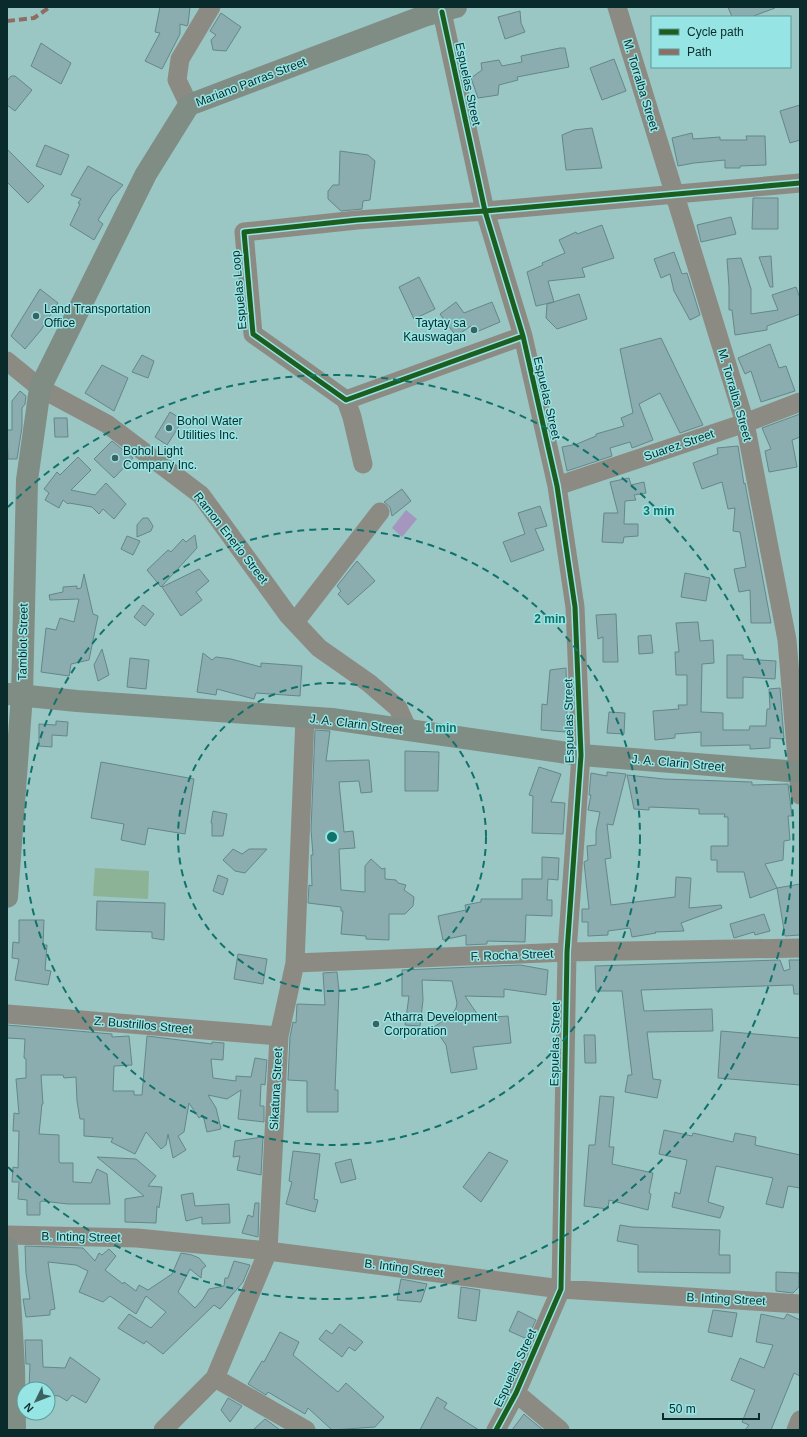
<svg xmlns="http://www.w3.org/2000/svg" width="807" height="1437" viewBox="0 0 807 1437" font-family="Helvetica,sans-serif">
  <rect width="100%" height="100%" fill="#9ac6c4"/>
  <path fill="#8db397" d="M95 868 149 871 148 899 93 896Z"/>
  <path fill="#a496be" d="M406 510 417 519 402 537 392 528Z"/>
  <path fill="#8badaf" stroke="#648789" d="M160 7H190L188 24 187 26 180 24V34L162 69 145 61 160 33 155 32Z
    M728 7H775V8L751 17H732Z
    M520 11 521 23 525 32 505 39 498 17Z
    M221 13 241 27 226 51 213 50 211 40 216 35 210 31Z
    M41 43 71 63 61 84 31 66Z
    M560 48H565L569 67 517 77 518 80 499 85 498 95 478 98 471 78 482 70 481 63 499 60 502 66 522 62 521 56Z
    M614 59 626 91 602 100 590 68Z
    M11 76H15L32 90 15 111 7 105V81Z
    M800 105V140L790 143 780 111Z
    M592 128 602 168 566 170 562 135 574 130Z
    M692 133 693 139 720 137V140H747L746 136H765L766 165 740 166V168H725V160L694 163 678 166 672 138Z
    M45 145 69 155 61 175 36 166Z
    M7 149 44 186 28 203 7 182Z
    M340 151 368 155 375 161 370 200 363 201 362 209 341 211 328 199V191L333 185H339Z
    M88 166 123 185 112 197 98 220 103 224 94 240 70 225 80 204 78 203 81 199 71 195Z
    M753 198H778V229H752Z
    M731 217 736 234 701 242 697 225Z
    M602 225 614 258 582 268 585 277 548 281 554 302 536 306 527 272 543 265 542 263 565 253 559 240 576 232 577 234Z
    M674 252 682 274 687 273 700 315 690 320 674 291 670 274 661 278 654 259Z
    M771 256 773 287H770L759 257Z
    M741 258 751 289V314L778 310 772 295 796 287 800 298V314L767 326V330L735 335 732 310H729V287L727 259Z
    M419 277 435 309 414 319 399 287Z
    M40 289 58 303 41 330 25 349 11 336Z
    M579 294 587 319 557 329 546 318 547 304Z
    M456 302 464 313 492 302 500 322 474 333 471 326 456 336 440 314Z
    M661 338 703 425 680 433 660 393 639 404 653 440 632 448 630 442 610 448 612 456 567 471 562 447 577 444 596 436V434L624 426 621 418 633 413 620 349Z
    M770 344 779 368 786 366 795 391 761 402 751 371 745 374 738 358Z
    M142 355 154 361 148 378 132 372Z
    M102 365 128 378 114 411 85 393Z
    M20 391 26 396 25 404 22 408V427L17 459H8L7 430H12V401Z
    M170 412 183 420 167 445 155 437Z
    M800 414V437L792 440 797 467 769 472 765 451 771 449 762 428Z
    M54 418H67L68 437H55Z
    M112 441 133 458 114 478 94 459Z
    M738 446 744 484 745 483 771 623H751L750 590 739 592 734 569 746 567 740 532 733 531 735 508 728 509 722 482 702 489 693 463 718 454 717 448Z
    M78 457 91 470 71 490 95 495 106 483 126 504 114 519 103 509 99 514 92 507 69 503 68 504 63 500 59 508 45 500 49 493 44 489 57 472 60 475Z
    M629 478 631 485 644 482 646 493 634 495 636 500 625 501 624 524H638V536L624 537 623 543 602 542 604 513H618L610 482Z
    M402 489 411 501 392 516 390 507 384 502Z
    M540 506 547 526 535 529 544 550 511 562 503 542 525 534 518 513Z
    M143 518H148L153 526 151 531 137 537V525Z
    M195 535 197 548 161 587 147 570 168 550 171 552 183 539 186 542Z
    M127 536 140 541 133 555 121 549Z
    M357 561 375 581 348 605 338 594 341 591 337 586Z
    M199 569 209 581 196 592 202 600 181 616 162 587Z
    M685 573 710 578 706 601 681 597Z
    M84 574 93 614 98 616 89 660 71 664 69 676 41 672 46 628 56 630 60 618 74 622 79 599 50 600 49 595 63 592V587L77 586V589L81 588Z
    M143 605 154 614 145 626 134 617Z
    M616 614 618 662H603V637L598 639 596 615Z
    M698 622 700 641 713 640 714 663 702 664 701 712 723 713V730H749L750 726H766L767 709H770L769 689 780 688 784 739 770 738V748L750 749V745L701 746V732L675 734V738L655 740 653 711 679 709 678 705H687V675H676L675 652H679L676 623Z
    M651 635 653 653 639 654 638 636Z
    M102 649 109 675 98 681 94 665Z
    M203 653 212 660 216 657 231 659 261 667V663L302 666 300 696 256 693 254 699 217 689 216 695 197 692Z
    M727 655H743V659L776 661 775 679 743 677V698H727Z
    M130 658 149 660 146 689 127 687Z
    M566 668 567 706 566 732 541 730 542 704 547 705 550 670Z
    M609 712 625 713 624 734 607 733Z
    M56 721 68 722 67 736 52 735V747L39 746V724L56 725Z
    M315 730 330 731 326 761 369 760 372 792 361 793 359 781 339 782 344 832 353 831 355 848 339 849 341 890 365 892V866L371 859 382 869 385 868V879L396 880 398 883 406 885 404 890 414 897 413 906 405 914H389V940L366 939V936L341 934 343 911H341V907L308 903 309 885 312 886 311 855H313L311 830Z
    M405 751 439 752 438 791H405Z
    M101 762 194 779 185 834 148 828 145 845 121 840 124 824 91 818Z
    M539 767 561 774 551 802 565 803 563 834 532 833 533 796 529 795Z
    M607 772 626 774 613 825 607 824 611 858 605 859 611 905 675 897 676 877 691 878 689 908 721 905 722 908 681 923 684 931 655 932 656 933 632 937 630 928 608 931V935L588 936V922H582V909H589L584 862 588 860 587 846 596 845V831L600 812 588 810 591 795H589L591 773 607 776Z
    M627 775 664 779 752 782V785L788 784 792 816H788L790 840 784 841 783 860 765 864 777 888 750 898 744 872H717V860H711V846H728V817H724L725 814H699V809L649 807V810L634 809Z
    M213 811 227 814 223 836H212V823H211Z
    M233 849 242 854 249 849H267L245 873 235 871 223 860Z
    M542 857 559 858 558 880 548 879 547 900H552V916L526 915 525 942 487 941V944L466 945V935L443 940 438 916 466 910 465 905 481 902V899H522V879H542Z
    M218 875 228 879 223 895 213 891Z
    M800 884V935L785 936 777 888Z
    M97 901 165 903 164 940 152 938V932L96 930Z
    M764 914 770 931 755 935 754 932 734 938 730 924Z
    M19 920H44L43 945H47L45 970 51 971 48 985 15 980 19 959 12 958 13 942 19 943Z
    M238 954 267 959 263 984 234 979Z
    M780 960 784 971 790 969 789 960H800V994H794L793 985 641 990 644 1011 712 1009 713 1031 647 1032 653 1079 661 1080 657 1098 625 1092 628 1075H632L622 991H596L595 966Z
    M520 965 548 970 546 995 504 989V997L465 996 480 1018 508 1016 511 1043 473 1047 477 1069 451 1073 446 1045 434 1027 447 1018 448 1015H452L456 1008 457 1003 452 981 422 980 423 1000 420 1026 405 1025 409 996H402V970Z
    M337 972 339 991 335 1090H338V1112H307V1081L288 1080 290 1037 293 1022 296 1023 297 1004 325 1005 323 973Z
    M7 1025 112 1034V1037L129 1036 132 1065 114 1066 113 1091H134V1095H142L147 1036 212 1044V1042L224 1043 223 1060 211 1059 213 1078 236 1081V1076L251 1077 255 1058 267 1060 265 1085 261 1084 260 1106H264V1122L238 1119 241 1090 227 1099 208 1095 216 1108 221 1129 207 1132 203 1115 199 1118 189 1103 184 1132 178 1136 186 1150 173 1158 168 1134 166 1145 161 1149 146 1132 135 1154 111 1142 113 1138 84 1136V1119H80L77 1101 76 1077 64 1078 63 1075H41L43 1104H42L39 1134 59 1135V1161L60 1163H73V1182L91 1183 97 1169 107 1174 110 1204H68L42 1201 40 1202V1215H27V1200L18 1199 19 1182H12L13 1167 18 1168 19 1131H13L14 1113 19 1114 16 1079 26 1078V1059L24 1058 25 1039 7 1038Z
    M721 1031 800 1038V1085L718 1078Z
    M584 1035H595L596 1063H585Z
    M600 1096 614 1097 609 1147H614L612 1164 653 1173 649 1193 651 1194 648 1210 609 1200 608 1209 584 1206 589 1145H595Z
    M664 1130 692 1136 693 1133 733 1142 735 1133 756 1137 755 1145 800 1155V1188L788 1186 783 1208 766 1204 773 1178 716 1166 708 1202 724 1207 720 1218 672 1207 675 1192 680 1194 687 1160 659 1154Z
    M263 1137 261 1175 237 1170 240 1156 233 1157 235 1141Z
    M293 1151 320 1154 314 1199 318 1200 315 1212 286 1204 292 1182 289 1181Z
    M489 1152 508 1161 481 1202 463 1187Z
    M97 1157 136 1159 156 1176 148 1186 162 1187 159 1208 157 1206 156 1223 125 1222V1199L144 1196Z
    M351 1159 356 1179 341 1183 335 1163Z
    M193 1193 195 1206 229 1204 230 1223 202 1224V1217L186 1221 181 1195Z
    M255 1203H259L258 1237 242 1233 248 1215 253 1217Z
    M620 1225 632 1227 720 1230 719 1255H730V1273L638 1272V1245L617 1241Z
    M25 1246 83 1248 95 1261 99 1253 102 1255 109 1249 116 1256 105 1270 123 1284 124 1282 136 1291 139 1285 148 1290 172 1274 181 1253 192 1255 199 1258 206 1266 202 1269 201 1278 190 1269 178 1292 195 1308 203 1299 209 1289 224 1286 225 1278H228L234 1261 250 1265 243 1282 220 1309 214 1305 163 1354 146 1341 144 1344 118 1328 129 1314 151 1328 166 1312 146 1296 136 1314 110 1296 103 1302 79 1292 88 1271 76 1265 48 1262 55 1309 50 1310V1315L26 1317 23 1299H30L26 1273Z
    M776 1272 799 1273V1287L793 1293 776 1291Z
    M401 1279 427 1284 421 1302 397 1300Z
    M461 1287 480 1290 476 1321 458 1318Z
    M713 1310 737 1313 732 1337 708 1332Z
    M518 1311 536 1320 527 1339 509 1331Z
    M761 1314 784 1319 787 1314 800 1320V1376L794 1373 771 1430H745L749 1425 742 1422 755 1390 731 1380 740 1358 764 1368 773 1345 756 1342Z
    M340 1324 363 1342 355 1351 349 1347 342 1357 319 1339 326 1330 332 1334Z
    M280 1332 299 1342 293 1355 338 1392 346 1383 384 1417 375 1427 332 1430 308 1408 305 1414 268 1392 266 1395 248 1384 262 1361 264 1362Z
    M25 1340H42L43 1367 65 1368 70 1357 100 1379 86 1403 72 1395 67 1401 59 1396 48 1395V1389H29L30 1364H26Z
    M437 1397 447 1403 444 1408 479 1430H420Z
    M228 1398 242 1406 230 1422 221 1410Z
    M524 1414 526 1416 543 1430H512Z
    M265 1419 272 1424 280 1430H253Z"/>
  <g fill="none" stroke-linecap="round" stroke-linejoin="round">
    <path stroke="#8b8b83" stroke-width="19" d="M617 7 745 423 787 640 800 795
      M442 12 485 211 523 336 557 486 575 607 581 755 567 952 561 1289 516 1393 496 1430
      M189 105 177 80 180 59 211 7
      M523 336 346 400 253 334 244 232 357 220 485 211 800 183
      M7 361 40 388 107 424 201 495 288 615 319 648 369 683 398 708 408 730
      M346 400 352 417 363 464
      M557 486 745 423 800 402
      M295 622 380 512
      M295 963 567 952 800 948
      M7 1014 279 1036
      M7 1235 137 1238 268 1251 561 1289 800 1304
      M215 1378 306 1430
      M516 1393 560 1430
      M163 1430 215 1378 268 1251 279 1036 295 963 305 717
      M796 1430 800 1420"/>
    <path stroke="#808d84" stroke-width="22" d="M8 694 77 701 332 719 581 755 800 772
      M7 897 22 695 27 480 40 388 146 174 189 105 424 16 456 7
      M7 1248 14 1367 15 1430"/>
    <path stroke="#8d6e63" stroke-width="4" stroke-dasharray="8 4" stroke-linecap="butt" d="M7 21 34 18 50 7"/>
    <g stroke="#96e4e3" stroke-width="8">
      <path id="cycleway" d="M442 12 485 211 523 336 557 486 575 607 581 755 567 952 561 1289 516 1393 496 1430
        M523 336 346 400 253 334 244 232 357 220 485 211 800 183"/>
    </g>
    <use href="#cycleway" stroke="#1b5e20" stroke-width="5"/>
  </g>
  <g fill="none" stroke="#0f726b" stroke-width="2" stroke-dasharray="7 5">
    <circle cx="332" cy="837" r="154"/>
    <circle cx="332" cy="837" r="308"/>
    <path d="M8 507A462 462 0 1 1 8 1167"/>
  </g>
  <g fill="#3c6161" stroke="#96e4e3" stroke-width="1.5">
    <circle cx="36" cy="316" r="4"/>
    <circle cx="474" cy="330" r="4"/>
    <circle cx="169" cy="428" r="4"/>
    <circle cx="115" cy="458" r="4"/>
    <circle cx="376" cy="1024" r="4"/>
  </g>
  <g text-anchor="middle" stroke-width="3" stroke-linejoin="round" paint-order="stroke">
    <g font-size="12" fill="#092b2b" stroke="#96e4e3">
      <text transform="translate(251 82) rotate(-21)" y="4">Mariano Parras Street</text>
      <text transform="translate(468 84) rotate(78)" y="4">Espuelas Street</text>
      <text transform="translate(641 85) rotate(73)" y="4">M. Torralba Street</text>
      <text transform="translate(239 290) rotate(-95)" y="4">Espuelas Loop</text>
      <text transform="translate(735 395) rotate(74)" y="4">M. Torralba Street</text>
      <text transform="translate(547 398) rotate(77)" y="4">Espuelas Street</text>
      <text transform="translate(679 445) rotate(-19)" y="4">Suarez Street</text>
      <text transform="translate(231 538) rotate(52)" y="4">Ramon Enerio Street</text>
      <text transform="translate(23 642) rotate(-89)" y="4">Tamblot Street</text>
      <text transform="translate(569 721) rotate(-91)" y="4">Espuelas Street</text>
      <text transform="translate(356 724) rotate(7)" y="4">J. A. Clarin Street</text>
      <text transform="translate(678 763) rotate(5)" y="4">J. A. Clarin Street</text>
      <text transform="translate(512 955) rotate(-2)" y="4">F. Rocha Street</text>
      <text transform="translate(143 1025) rotate(5)" y="4">Z. Bustrillos Street</text>
      <text transform="translate(555 1044) rotate(-89)" y="4">Espuelas Street</text>
      <text transform="translate(276 1089) rotate(-87)" y="4">Sikatuna Street</text>
      <text transform="translate(81 1237) rotate(1)" y="4">B. Inting Street</text>
      <text transform="translate(404 1268) rotate(7)" y="4">B. Inting Street</text>
      <text transform="translate(726 1299) rotate(3)" y="4">B. Inting Street</text>
      <text transform="translate(515 1368) rotate(-65)" y="4">Espuelas Street</text>
    </g>
    <g font-size="12" fill="#092b2b" stroke="#96e4e3" text-anchor="start">
      <text x="44" y="313">Land Transportation<tspan x="44" dy="14">Office</tspan></text>
      <text x="466" y="327" text-anchor="end">Taytay sa<tspan x="466" dy="14">Kauswagan</tspan></text>
      <text x="177" y="425">Bohol Water<tspan x="177" dy="14">Utilities Inc.</tspan></text>
      <text x="123" y="455">Bohol Light<tspan x="123" dy="14">Company Inc.</tspan></text>
      <text x="384" y="1021">Atharra Development<tspan x="384" dy="14">Corporation</tspan></text>
    </g>
  </g>
  <circle cx="332" cy="837" r="6" fill="#0f726b" stroke="#96e4e3" stroke-width="2"/>
  <g font-size="12" text-anchor="middle" font-weight="bold" fill="#0f726b" stroke="#96e4e3" stroke-width="3" stroke-linejoin="round" paint-order="stroke">
    <text x="659" y="515">3 min</text>
    <text x="550" y="623">2 min</text>
    <text x="441" y="732">1 min</text>
  </g>
  <rect width="807" height="1437" fill="none" stroke="#092b2b" stroke-width="16"/>
  <rect x="651" y="16" width="140" height="52" fill="#96e4e3" stroke="#5e9a99"/>
  <rect x="659" y="29" width="20" height="6" fill="#1b5e20" stroke="#5e9a99"/>
  <text x="687" y="36" font-size="12" fill="#092b2b">Cycle path</text>
  <rect x="659" y="49" width="20" height="6" fill="#8d6e63" stroke="#5e9a99"/>
  <text x="687" y="56" font-size="12" fill="#092b2b">Path</text>
  <g transform="translate(36 1401) rotate(227)"><circle r="19" fill="#96e4e3" stroke="#5e9a99"/>
  <path d="M0-3L7 15L0 10L-7 15Z" fill="#3c6161"/>
  <text y="-6" font-size="11" font-weight="bold" text-anchor="middle" fill="#092b2b">N</text>
  </g>
  <path d="M663 1413v6h96v-6" fill="none" stroke="#092b2b" stroke-width="2"/>
  <text x="669" y="1413" font-size="12" fill="#092b2b" stroke="#96e4e3" stroke-width="3" paint-order="stroke">50 m</text>
</svg>
